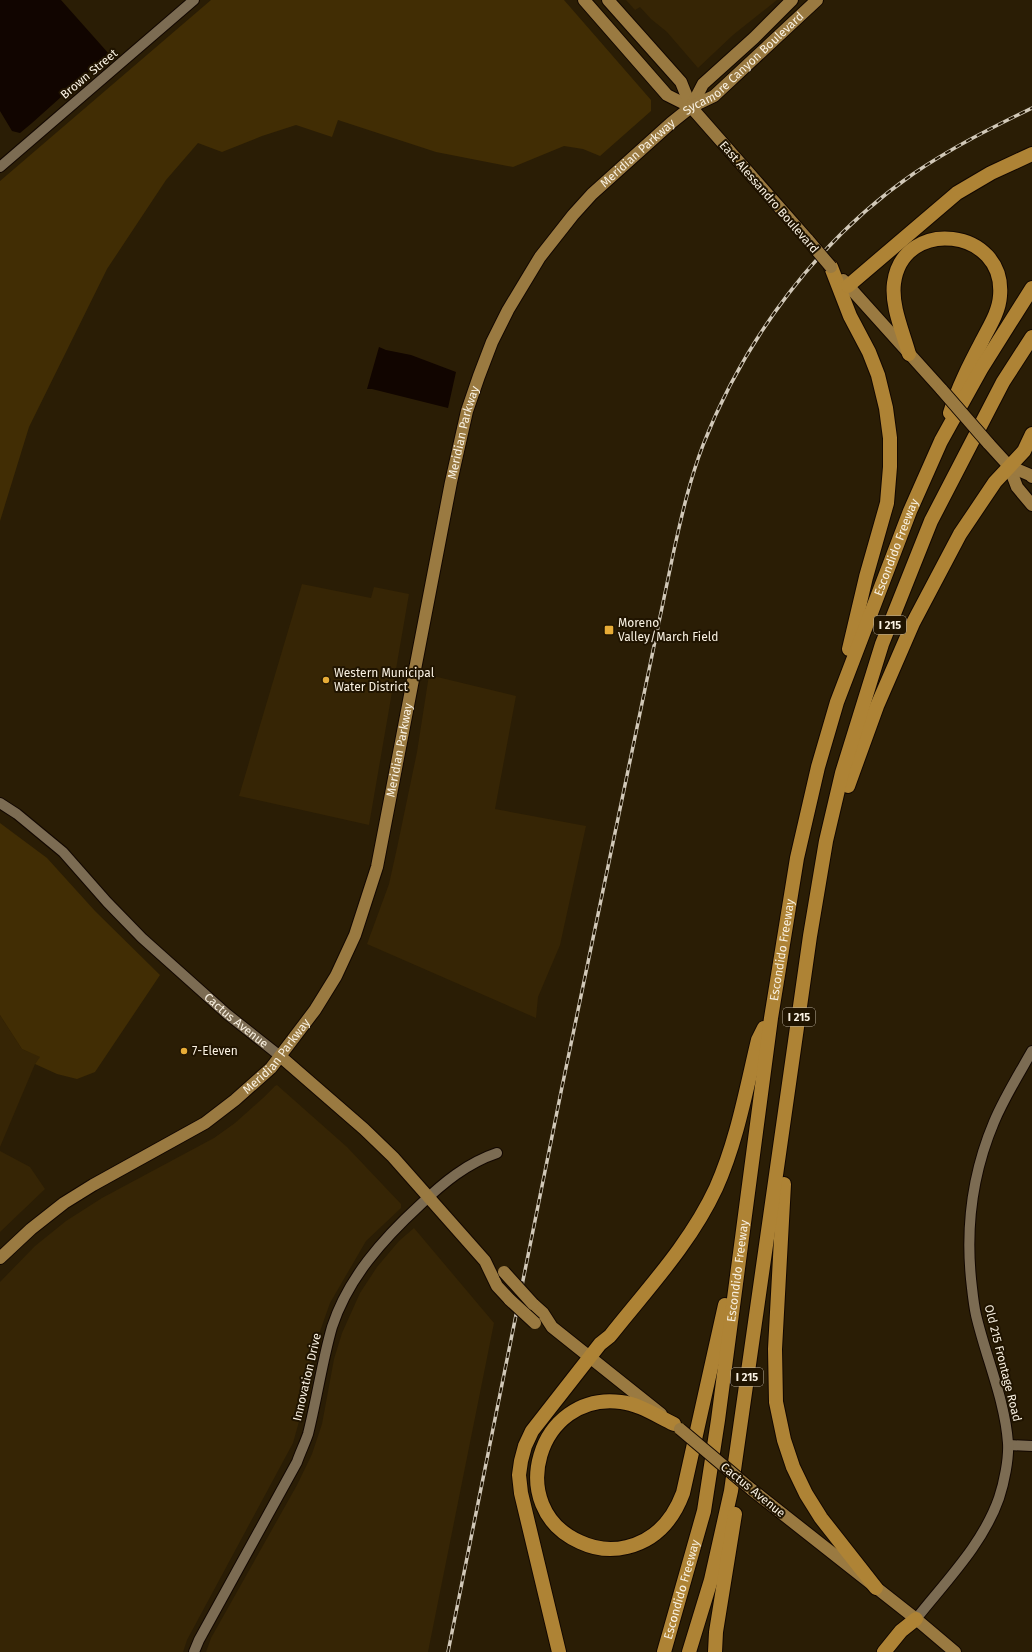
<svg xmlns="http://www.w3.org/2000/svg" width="1032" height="1652" viewBox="0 0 1032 1652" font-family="'Fira Sans',sans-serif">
  <rect width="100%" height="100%" fill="#2a1d05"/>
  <path fill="#362505" d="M626 0H777L733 35 698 68 667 32 651 19 640 7 635 10Z
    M302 584 371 598 374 587 409 594 369 825 239 796Z
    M429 675 516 696 495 809 586 826 560 945 538 997 536 1018 367 944 389 884 397 848 417 752Z
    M0 1015 22 1049 41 1057 35 1064 0 1147Z
    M277 1085 347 1147 401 1204V1208L366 1241 330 1303 318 1337 307 1380 300 1418 293 1443 187 1640 183 1652H0V1282L35 1246 66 1221 102 1198 214 1138 235 1123 263 1098 275 1086Z
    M0 1151 30 1167 45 1189 0 1232Z
    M414 1228 494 1323 428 1652H206L211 1638 297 1485 312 1454 322 1424 334 1359 342 1333 360 1293 377 1267 399 1241Z"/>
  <path fill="#412d04" d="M211 0H564L651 100V111L600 156 583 149 564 146 513 167 436 152 338 120 332 137 296 125 262 136 222 152 198 143 166 180 107 269 29 427 0 521V181Z
    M0 823 47 858 95 911 160 975 95 1072 77 1079 57 1074 35 1064 40 1057 22 1049 0 1015Z"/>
  <path fill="#110500" d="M0 0H61L109 54 32 123 20 133 12 131 0 111Z
    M379 347 386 350 411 355 456 372 448 408 372 389H367Z"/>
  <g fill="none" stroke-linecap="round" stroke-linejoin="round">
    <g stroke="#120700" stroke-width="12">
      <g id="minor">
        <path d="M0 167 194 0"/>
        <path id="s1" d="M0 803 17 814 63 852 107 902 142 938 227 1014 280 1056"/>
        <path d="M1009 1445 1032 1446"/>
        <path d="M916 1619C946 1581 983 1544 999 1498 1004 1483 1009 1459 1008 1443 1005 1400 986 1358 976 1315 974 1306 973 1297 972 1288 965 1231 972 1174 994 1122 1004 1098 1019 1074 1032 1051"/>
        <path d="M194 1652 199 1640 297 1462C300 1453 305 1443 308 1434 317 1398 322 1362 332 1327 348 1278 383 1239 420 1205 443 1183 467 1163 497 1153"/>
      </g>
    </g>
    <g stroke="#120700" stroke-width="14">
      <g id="major">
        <path d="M584 0 667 95 691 107"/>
        <path d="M608 0 681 82 691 107 808 240"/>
        <path d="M691 107 703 84 754 38 792 0"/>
        <path d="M843 280 942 390"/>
        <path d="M988 443 1009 466 1017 487 1032 505"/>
        <path d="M1009 466 1030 475 1032 477"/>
        <path d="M280 1056 364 1129 393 1157 485 1261 497 1286 510 1300"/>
        <path id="s2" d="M0 1258 31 1229 64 1203 93 1185 205 1123 235 1100 271 1068 315 1010 336 976 355 935 377 867 451 482 467 411 479 376 492 342 508 310 540 257 573 215 592 194 671 123 691 107 714 96 817 0"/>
        <path d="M533 1304 543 1313 552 1327 661 1414"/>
        <path d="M751 1489 916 1619 955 1652"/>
      </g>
    </g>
    <g stroke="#120700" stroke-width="16">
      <g id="highway">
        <path d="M831 267 850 316 869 352 878 375 886 408 890 438V467L887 503 866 577 849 649"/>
        <path d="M848 286 957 193 991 173 1032 154"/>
        <path d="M909 354C903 332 891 306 894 283 903 216 1006 228 1000 296 999 312 989 327 982 341 970 364 958 387 950 413"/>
        <path d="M848 786 877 706 913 623 960 534 995 482 1024 451 1032 434"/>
        <path d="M784 1184 775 1349 776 1402 784 1440 793 1467 806 1494 821 1518 876 1588"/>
        <path d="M674 1424C657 1416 639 1404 621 1402 538 1391 503 1508 580 1542 595 1549 611 1551 627 1547 656 1540 673 1520 683 1493L725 1305"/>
        <path d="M559 1652 521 1493 519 1475 521 1461 525 1446 532 1431 600 1344 610 1336C648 1288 690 1244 716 1188 737 1141 746 1090 758 1040L764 1028"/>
        <path id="s3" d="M664 1652 704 1511 718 1420 771 1018 797 858 818 767 837 702 910 511 941 441 981 369 1032 288"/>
        <path d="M689 1652 711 1580 731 1491 810 936 826 841 842 773 882 644 931 521 1003 382 1032 337"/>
        <path d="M715 1652 716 1632 735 1514"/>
        <path d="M884 1652 901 1631 916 1619"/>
      </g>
    </g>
    <use href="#minor" stroke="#7c6c53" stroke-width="10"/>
    <use href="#major" stroke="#9a7a41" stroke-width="12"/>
    <use href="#highway" stroke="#ae8335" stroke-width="14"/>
    <g stroke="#d1c8b8" stroke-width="3.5">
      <path id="rail" d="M448 1652 562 1087 674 550C682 514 690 479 703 445 745 338 818 240 913 174 951 148 991 128 1032 108"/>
    </g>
    <use href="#rail" stroke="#201400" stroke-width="2" stroke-dasharray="6" stroke-linecap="butt"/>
    <g stroke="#120700" stroke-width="14" stroke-linecap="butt">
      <path id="major-bridge" d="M808 240 831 267
        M942 390 988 443
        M504 1272 533 1304
        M510 1300 535 1323
        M680 1429 751 1489"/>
    </g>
    <use href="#major-bridge" stroke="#9a7a41" stroke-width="12"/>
  </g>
  <g fill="#e7ac37" stroke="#201400" stroke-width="1.5">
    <rect x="604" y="625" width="10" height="10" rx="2"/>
    <circle cx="326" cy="680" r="4"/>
    <circle cx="184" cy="1051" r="4"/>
  </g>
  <g text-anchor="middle" stroke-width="4" stroke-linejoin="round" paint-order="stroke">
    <g fill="#201400" stroke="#b8af9e" stroke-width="1">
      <rect x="874" y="616" width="32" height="18" rx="3"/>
      <rect x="783" y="1008" width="32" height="18" rx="3"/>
      <rect x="731" y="1368" width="32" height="18" rx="3"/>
    </g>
    <g font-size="11" font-weight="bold" fill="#f9f1e2">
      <text x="890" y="629">I 215</text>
      <text x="799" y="1021">I 215</text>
      <text x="747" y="1381">I 215</text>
    </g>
    <g font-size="12" fill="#f9f1e2" stroke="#201400">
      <text dy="4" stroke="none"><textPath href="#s2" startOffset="1480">Sycamore Canyon Boulevard</textPath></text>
      <text transform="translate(89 74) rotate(-40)" y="4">Brown Street</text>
      <text dy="4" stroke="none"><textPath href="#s2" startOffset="1341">Meridian Parkway</textPath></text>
      <text transform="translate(769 197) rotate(49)" y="4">East Alessandro Boulevard</text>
      <text dy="4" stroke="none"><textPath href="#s2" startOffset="1005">Meridian Parkway</textPath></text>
      <text dy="4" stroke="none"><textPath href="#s3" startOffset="1133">Escondido Freeway</textPath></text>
      <text dy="4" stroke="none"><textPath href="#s2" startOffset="681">Meridian Parkway</textPath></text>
      <text dy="4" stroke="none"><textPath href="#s3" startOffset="713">Escondido Freeway</textPath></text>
      <text dy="4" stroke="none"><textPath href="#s1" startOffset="322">Cactus Avenue</textPath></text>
      <text dy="4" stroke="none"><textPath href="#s2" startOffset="345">Meridian Parkway</textPath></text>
      <text dy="4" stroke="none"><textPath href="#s3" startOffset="389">Escondido Freeway</textPath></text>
      <text transform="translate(1003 1363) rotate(76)" y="4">Old 215 Frontage Road</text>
      <text transform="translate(307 1377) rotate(-77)" y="4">Innovation Drive</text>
      <text transform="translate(753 1490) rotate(39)" y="4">Cactus Avenue</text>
      <text dy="4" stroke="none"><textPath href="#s3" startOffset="65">Escondido Freeway</textPath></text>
    </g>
    <g font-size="12" fill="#f9f1e2" stroke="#201400" text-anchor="start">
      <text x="618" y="627">Moreno<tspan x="618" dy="14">Valley/March Field</tspan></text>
      <text x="334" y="677">Western Municipal<tspan x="334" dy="14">Water District</tspan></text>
      <text x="192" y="1055">7-Eleven</text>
    </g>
  </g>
</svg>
